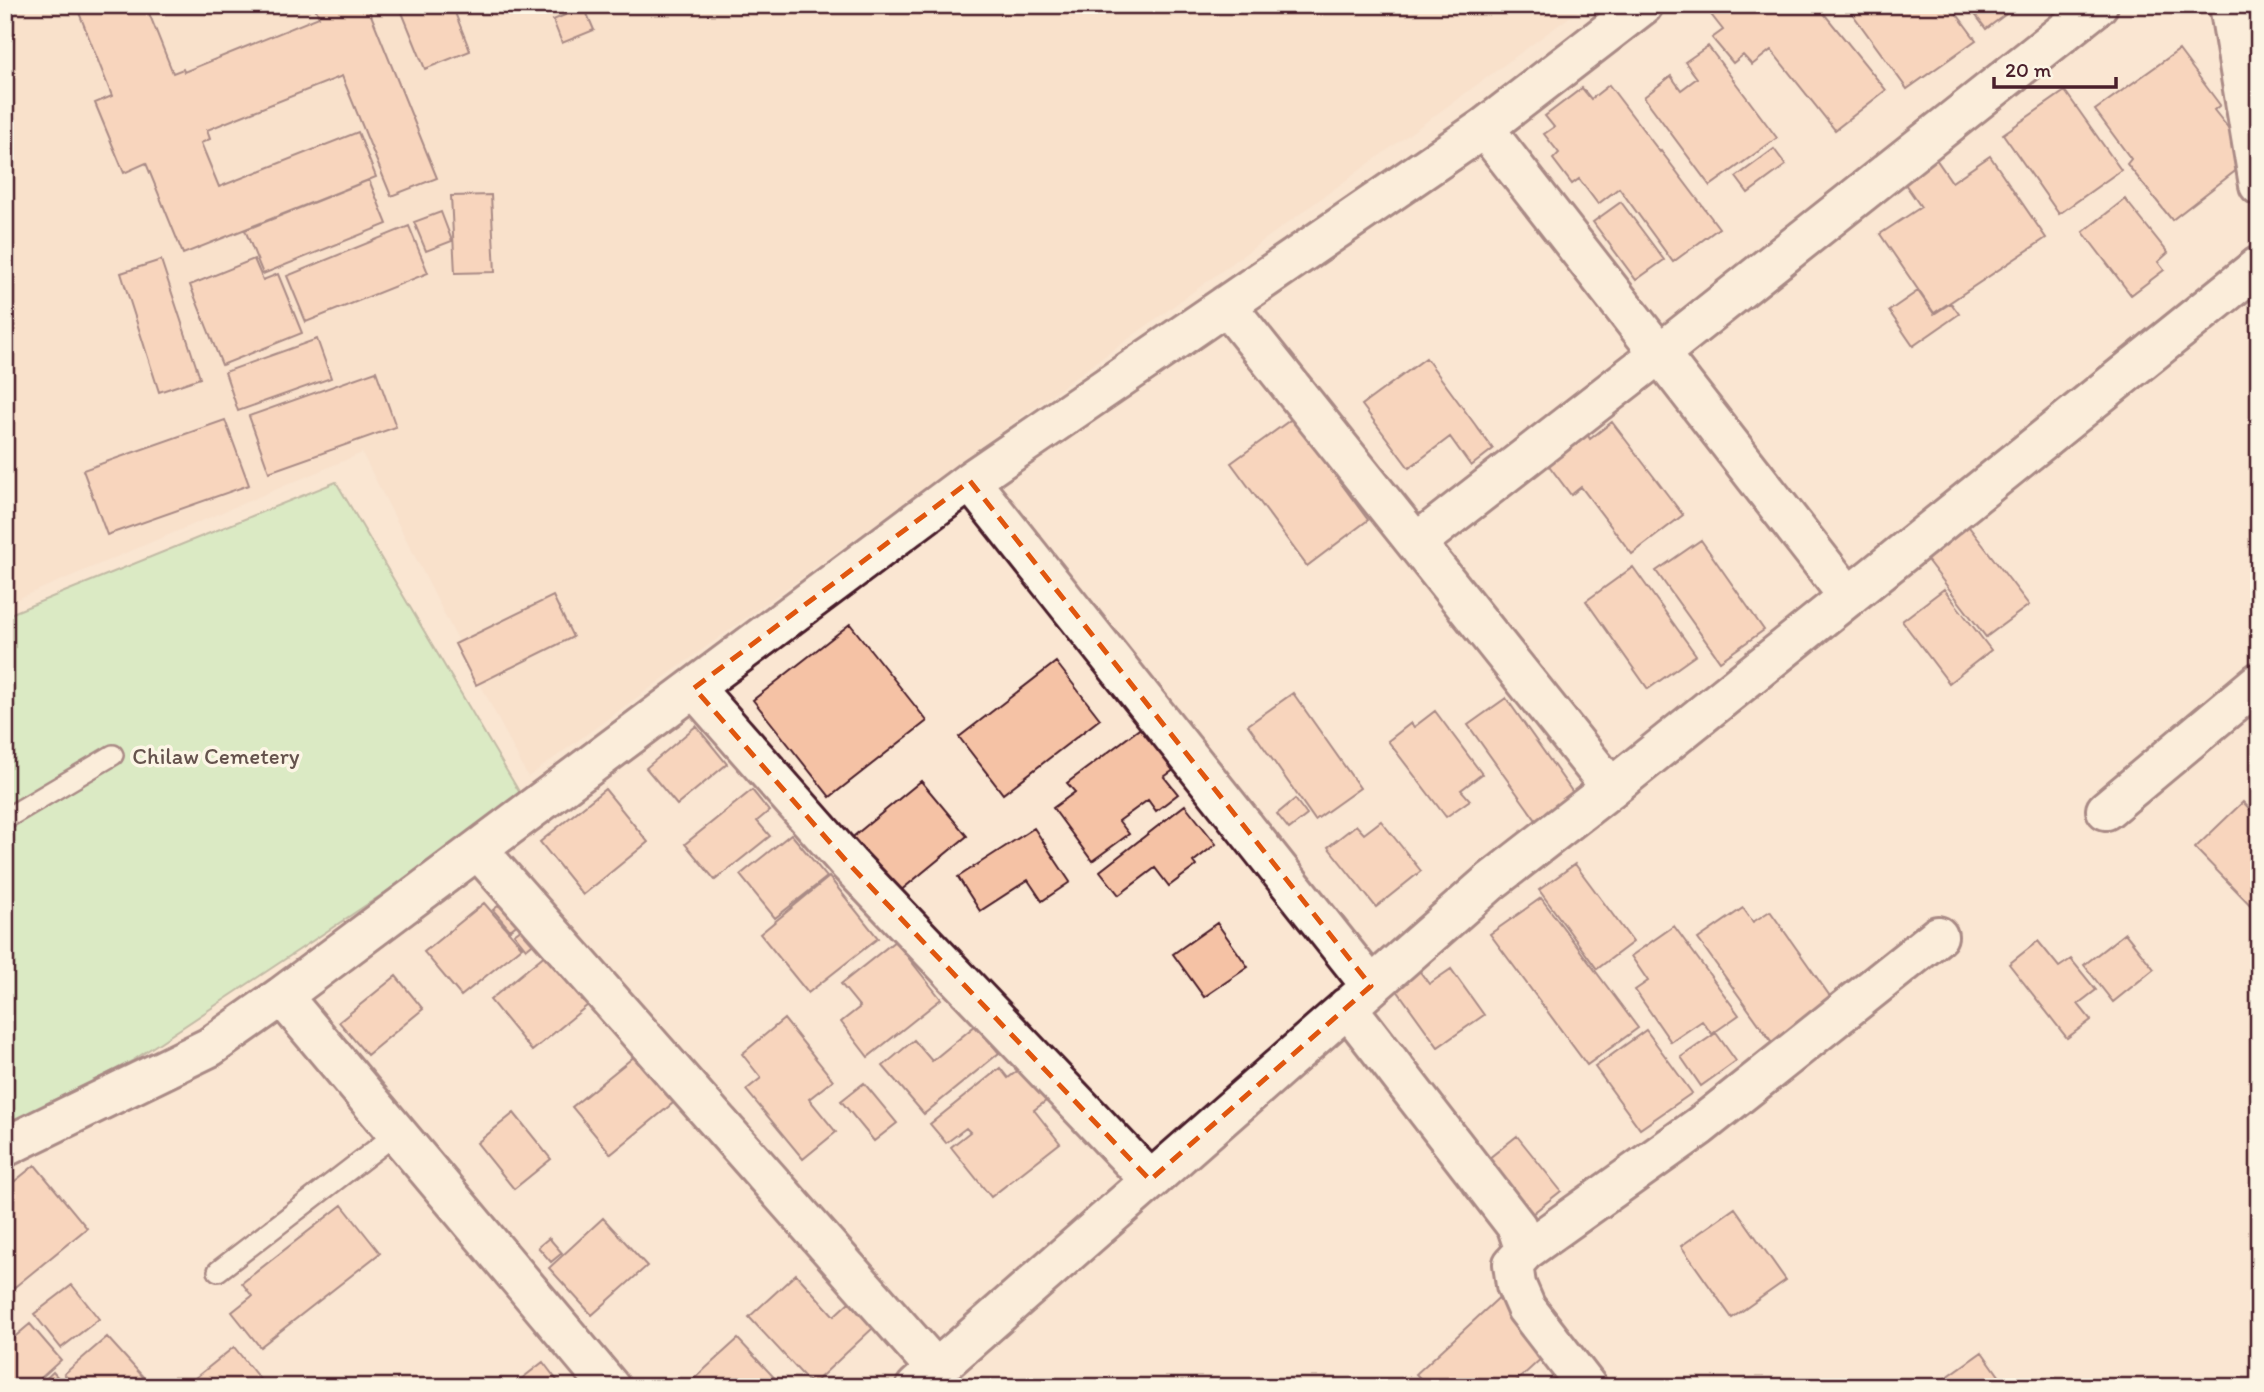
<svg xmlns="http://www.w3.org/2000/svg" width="2264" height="1392" viewBox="0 0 2264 1392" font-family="Itim,sans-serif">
  <rect width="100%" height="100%" fill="#fae6d2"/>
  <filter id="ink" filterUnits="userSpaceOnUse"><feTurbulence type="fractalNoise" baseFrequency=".0143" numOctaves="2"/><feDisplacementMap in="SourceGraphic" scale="14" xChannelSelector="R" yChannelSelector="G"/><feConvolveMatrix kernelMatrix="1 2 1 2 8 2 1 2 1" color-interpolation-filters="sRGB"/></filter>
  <g filter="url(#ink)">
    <path fill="#f8dbc4" d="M5 5H1586L528 777 362 453 5 604Z"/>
    <path fill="#b5efb4" stroke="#808770" stroke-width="2" d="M336 482 524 800 132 1061 5 1127V616Z"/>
    <path fill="#f5c2a5" stroke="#4a1f2b" stroke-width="2" d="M76 5H169L149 13 173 73 183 69 184 72 319 17 314 5H367L437 178 391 196 342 76 207 130 210 139 201 143 219 187 358 132 376 177 183 254 146 163 124 173 95 103 112 96Z
      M399 5H452L470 51 425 69Z
      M1708 5H1822L1824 8 1821 10 1886 90 1835 130 1771 50 1752 65 1743 55 1733 63 1712 38 1723 30 1705 7Z
      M1846 5H1950L1976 40 1907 89Z
      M1968 5H2018L1986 29Z
      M584 7 594 30 562 43 553 20Z
      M1708 46 1777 138 1710 186 1644 97 1671 76 1681 90 1697 78 1685 62Z
      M2179 50 2220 105 2214 110 2252 158 2172 220 2127 164 2131 159 2095 110Z
      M1609 85 1660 152 1661 151 1719 228 1673 262 1619 188 1598 204 1579 179 1572 184 1553 159 1559 153 1544 134 1554 127 1545 116 1582 88 1591 99Z
      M2065 91 2121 170 2059 214 2003 134Z
      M1774 149 1786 165 1748 193 1736 177Z
      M1990 156 2046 238 1934 313 1880 234 1921 207 1903 181 1936 159 1952 182Z
      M369 180 387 224 263 274 245 230Z
      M491 195 495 272 455 273 451 196Z
      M2125 199 2168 253 2158 262 2164 270 2131 295 2083 232Z
      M1621 202 1664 260 1636 280 1593 222Z
      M441 212 452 241 426 251 414 222Z
      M409 226 428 273 306 322 287 276Z
      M254 259 263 280 278 274 302 333 222 365 190 285Z
      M161 260 200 378 159 392 121 273Z
      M1918 291 1934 314 1951 303 1959 314 1913 346 1889 311Z
      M317 339 331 378 238 411 225 372Z
      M1426 358 1493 449 1471 466 1450 437 1409 468 1362 405Z
      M376 371 396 427 269 472 249 416Z
      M1293 418 1368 520 1307 566 1231 463Z
      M225 420 249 485 107 535 83 470Z
      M1612 422 1683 515 1632 554 1581 487 1571 495 1544 459 1584 429 1590 439Z
      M1966 523 2029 605 1986 637 1924 556Z
      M1701 540 1764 630 1720 661 1656 571Z
      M1633 567 1696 655 1648 689 1586 601Z
      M1944 589 1991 650 1949 683 1902 621Z
      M553 596 573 637 476 685 455 644Z
      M850 624 927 721 830 797 753 700Z
      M1056 662 1100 719 1003 794 959 737Z
      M1293 693 1360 788 1315 820 1248 725Z
      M1506 698 1576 797 1538 823 1468 725Z
      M1435 711 1482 774 1461 790 1470 800 1446 817 1388 741 1411 723 1414 727Z
      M696 726 727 764 677 805 646 768Z
      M1142 727 1175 769 1164 777 1178 794 1156 811 1148 800 1119 821 1129 834 1092 861 1053 808 1075 792 1067 783Z
      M921 781 967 836 894 896 848 841Z
      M605 789 648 842 583 895 540 842Z
      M752 790 769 811 757 821 770 836 715 880 685 844Z
      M1295 799 1307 815 1289 829 1277 814Z
      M2243 802 2259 819V914L2195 848Z
      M1185 805 1216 844 1193 862 1196 866 1169 886 1155 868 1119 895 1100 871Z
      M1381 821 1421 871 1376 907 1328 847 1356 825 1364 834Z
      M1034 828 1070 882 1042 901 1028 880 980 911 958 877Z
      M791 834 827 877 775 918 740 875Z
      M1575 864 1633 942 1597 969 1539 890Z
      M829 877 878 938 808 993 760 934Z
      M511 896 528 916 510 930 493 910Z
      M1541 898 1638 1028 1587 1065 1490 934Z
      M484 903 522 947 461 996 424 952Z
      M1743 908 1753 922 1770 911 1839 1009 1779 1052 1698 939Z
      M532 921 543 935 526 949 514 934Z
      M1217 923 1248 967 1204 997 1173 954Z
      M1674 926 1739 1015 1712 1034 1702 1021 1671 1042 1635 990 1648 981 1631 956Z
      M2125 933 2154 969 2113 1002 2084 965Z
      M895 941 941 999 868 1057 841 1022 860 1007 841 984Z
      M2038 941 2059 967 2071 959 2096 990 2078 1004 2091 1020 2067 1038 2009 964Z
      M552 949 594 1000 532 1051 490 1000Z
      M1418 969 1429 984 1451 969 1484 1015 1438 1047 1394 986Z
      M396 976 423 1009 367 1055 339 1022Z
      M784 1019 833 1080 809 1099 836 1132 803 1159 746 1090 761 1078 742 1054Z
      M976 1025 999 1053 924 1114 883 1066 914 1040 932 1061Z
      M1646 1030 1692 1093 1640 1129 1595 1067Z
      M1716 1033 1736 1061 1701 1086 1681 1057Z
      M646 1047 684 1094 611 1154 572 1107Z
      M1028 1063 1054 1095 1034 1110 1060 1143 991 1197 951 1147 970 1132 966 1128 946 1143 930 1124 1000 1068 1008 1078Z
      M864 1083 897 1123 874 1141 841 1101Z
      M514 1113 551 1159 514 1189 477 1143Z
      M1517 1136 1561 1191 1532 1214 1488 1159Z
      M35 1165 87 1228 5 1295V1189Z
      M342 1205 380 1253 260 1347 232 1312 252 1296 242 1283Z
      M1735 1208 1786 1280 1732 1318 1681 1246Z
      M603 1218 647 1266 592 1315 549 1268Z
      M549 1238 562 1253 551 1262 538 1247Z
      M796 1274 834 1316 849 1302 873 1328 812 1385 749 1317Z
      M72 1285 99 1319 61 1348 34 1314Z
      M1505 1292 1555 1346 1510 1387H1428L1416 1374Z
      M30 1324 61 1360 31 1387H5V1345Z
      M107 1337 145 1379 136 1387H75L64 1374Z
      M738 1339 783 1387H685Z
      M234 1347 266 1387H184Z
      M1982 1352 2007 1387H1933Z
      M543 1362 562 1387H511Z
      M53 1372 66 1387H37Z"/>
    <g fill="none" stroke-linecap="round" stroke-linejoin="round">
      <g stroke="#4a1f2b" stroke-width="24">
        <path id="lane" d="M5 819 113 755
          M218 1271 397 1133"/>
      </g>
      <g stroke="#4a1f2b" stroke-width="44">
        <path id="street" d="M2229 5 2259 185
          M1484 128 1848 596
          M1226 305 1611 788
          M970 481 1371 986
          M1416 543 1660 353 2098 5
          M694 688 849 864 1150 1180
          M2106 810 2259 682
          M478 850 936 1369
          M282 996 610 1387
          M1347 1007 1517 1227 1525 1251 1513 1264 1516 1285 1526 1308 1587 1387
          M5 1147 210 1047 282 996 970 481 1484 128 1643 5
          M1525 1251 1700 1126 1938 936
          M916 1387 1490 882 1611 788 2259 266"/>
      </g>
      <use href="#lane" stroke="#fcf5e5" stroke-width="19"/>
      <use href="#street" stroke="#fcf5e5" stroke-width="38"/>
    </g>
  </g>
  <path d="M0 0H2264V1392H0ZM970 481 1371 986 1150 1180 849 864 694 688Z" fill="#fae6d2" fill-opacity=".55" fill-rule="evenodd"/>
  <path fill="none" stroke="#e0560e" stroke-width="5" stroke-dasharray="14 9" stroke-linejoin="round" d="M970 481 1371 986 1150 1180 849 864 694 688Z"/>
  <g text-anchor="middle" stroke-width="7" stroke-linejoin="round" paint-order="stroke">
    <g font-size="23" fill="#65534d" stroke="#fcf5e5">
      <text x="216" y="764">Chilaw Cemetery</text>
    </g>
  </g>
  <rect width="2264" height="1392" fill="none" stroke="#fcf5e5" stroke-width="28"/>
  <rect x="14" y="14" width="2236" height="1364" fill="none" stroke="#4a1f2b" stroke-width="2.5" filter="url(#ink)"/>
  <path d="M1994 77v10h122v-10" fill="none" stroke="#4a1f2b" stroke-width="3.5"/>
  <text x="2005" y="77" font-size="21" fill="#4a1f2b" stroke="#fcf5e5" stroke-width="5" paint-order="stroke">20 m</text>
</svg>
